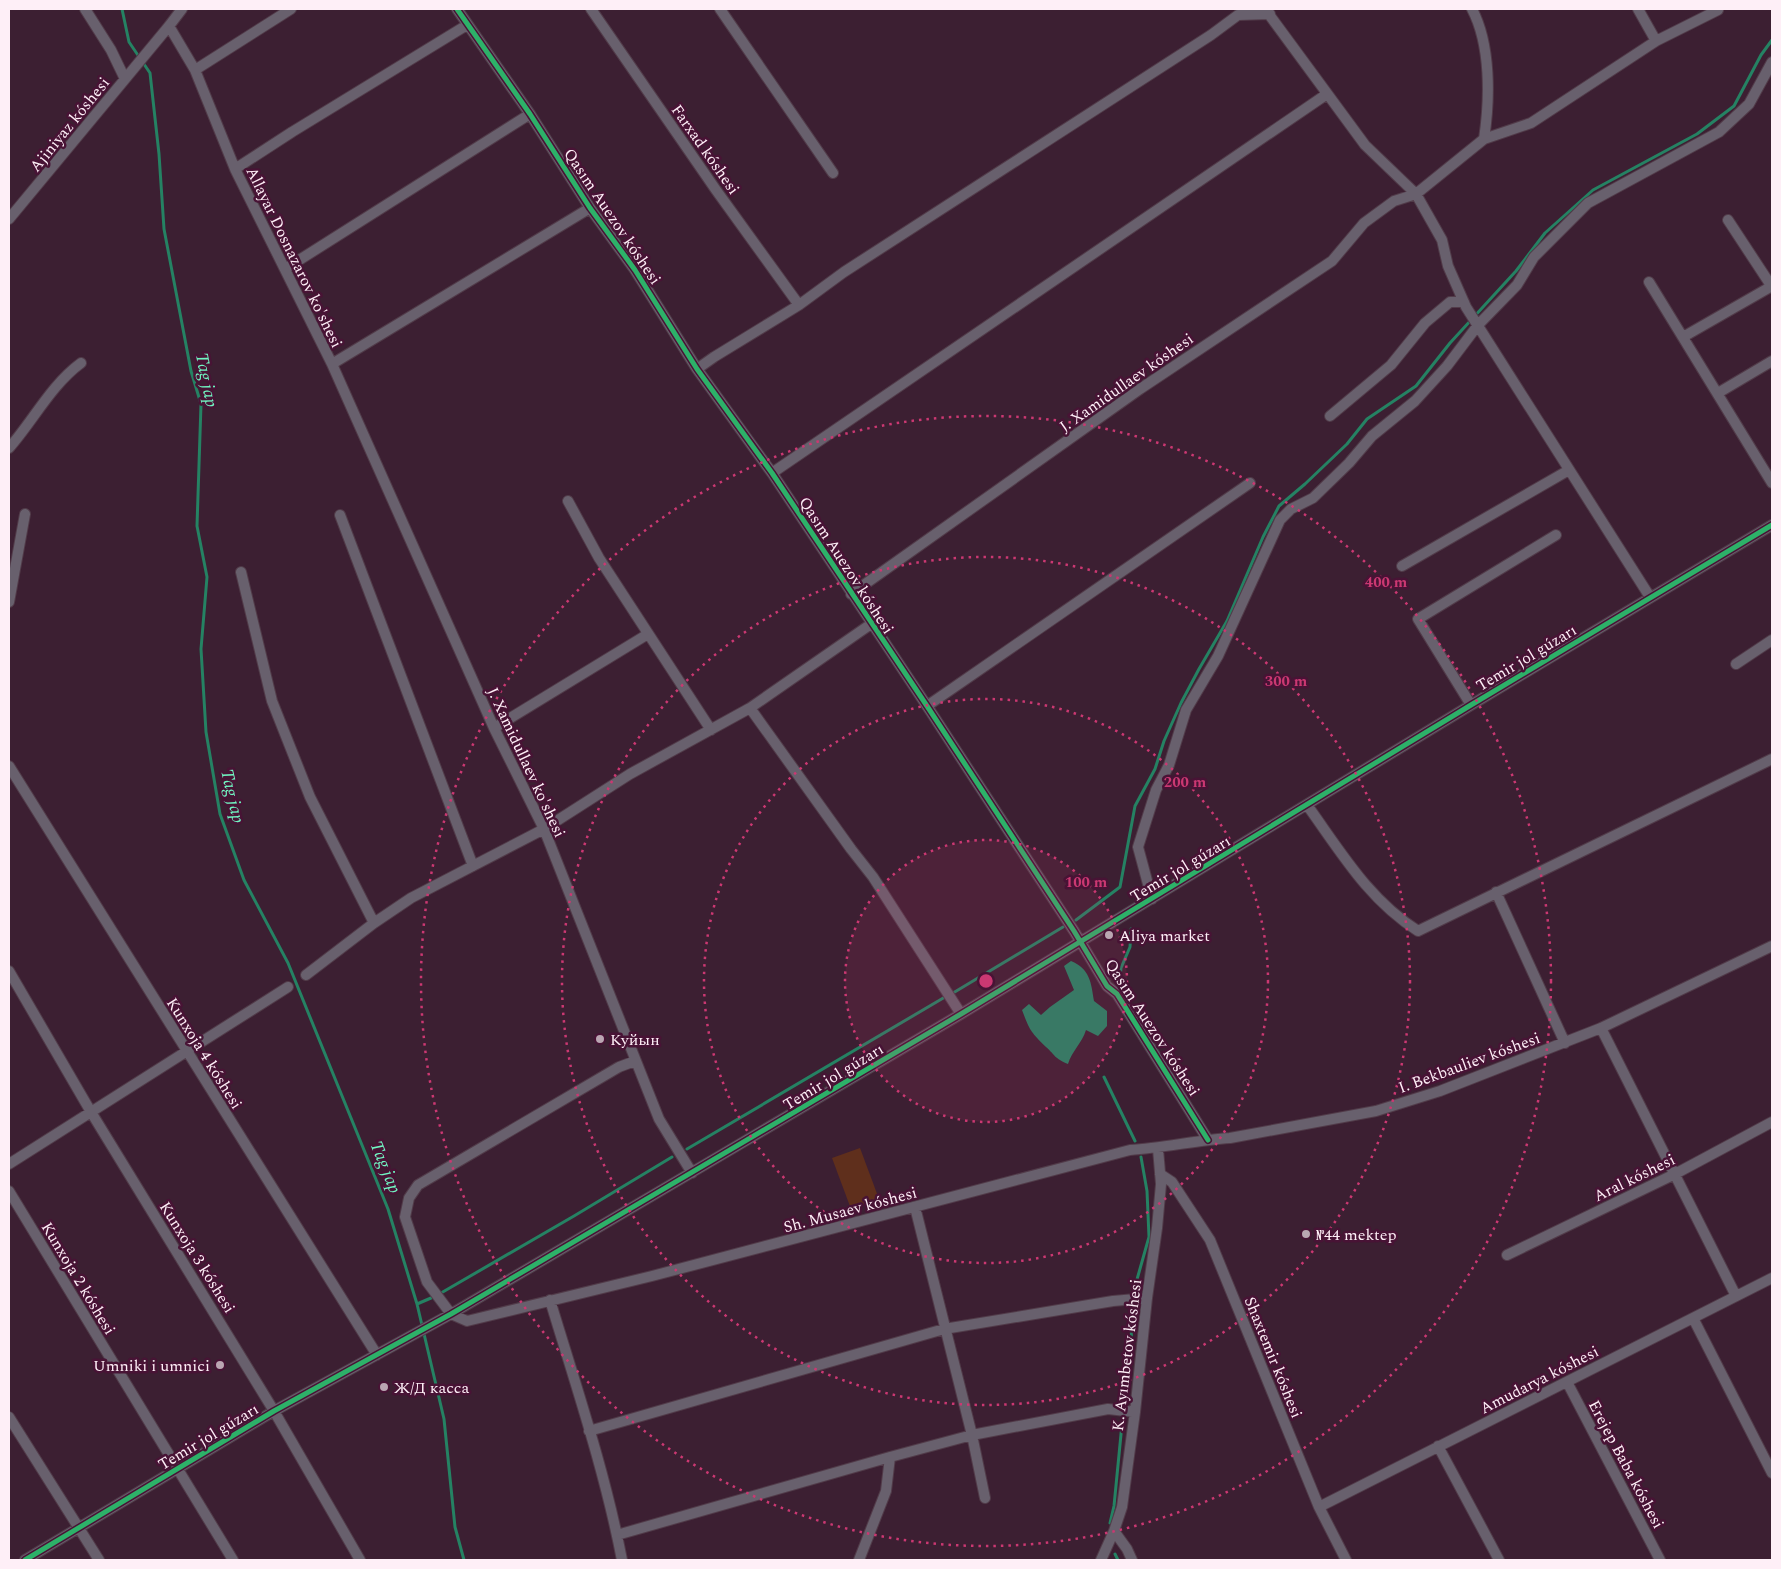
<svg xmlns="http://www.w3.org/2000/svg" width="1781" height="1569" viewBox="0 0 1781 1569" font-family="Spectral,serif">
  <rect width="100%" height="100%" fill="#3c1f32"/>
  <path fill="#5f2f1c" d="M860 1148 879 1199 851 1209 832 1158Z"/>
  <path fill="#258263" d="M1071 961C1090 969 1091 982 1094 1001L1107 1011V1026L1098 1036 1086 1030C1082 1043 1072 1051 1068 1064 1054 1058 1056 1056 1046 1047 1030 1031 1030 1031 1022 1010L1029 1004 1041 1015 1050 1007 1074 990 1064 966Z"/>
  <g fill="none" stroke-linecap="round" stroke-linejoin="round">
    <path stroke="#258263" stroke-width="3" d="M122 9 129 42 150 73 159 154 164 229 191 371 201 404 197 526 207 577 201 649 206 732 220 814 244 880 288 963 388 1209 417 1304 444 1419 455 1527 464 1560
      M1076 920 1120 887 1135 806 1155 769 1164 741 1181 703 1199 669 1227 621 1263 537 1279 506 1305 484 1347 444 1367 419 1416 386 1450 343 1516 271 1545 233 1593 190 1697 134 1734 106 1761 55 1772 40
      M1119 986 1121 968 1130 947 1131 929
      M953 993 1063 927
      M1104 1077 1135 1141
      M687 1149 945 997
      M1134 1290 1149 1237 1147 1191 1141 1157
      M441 1293 574 1216 672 1157
      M417 1304 431 1298
      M1124 1405 1131 1350 1132 1307
      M1110 1523 1114 1506 1122 1424
      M1115 1554 1118 1560"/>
    <g stroke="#513b49" stroke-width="12">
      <path id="minor" d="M85 9 111 50 125 79
        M457 9 530 114 590 208 635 270 697 369 772 473 927 706 1074 931 1107 986 1117 994 1208 1140
        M591 9 716 190 799 305
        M720 9 833 173
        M1265 9 1365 145 1416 194 1442 240 1448 266 1466 307 1650 597
        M1638 9 1656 41
        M169 26 195 70 235 169 332 364 494 728 544 829 659 1119 692 1173
        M195 70 291 9
        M1484 139 1531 123 1656 41 1718 10
        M235 169 292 132 467 25
        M9 219 169 26 182 9
        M1728 220 1772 287
        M285 269 530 114
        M1649 282 1772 483
        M1683 337 1772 286
        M332 364 590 208
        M697 369 714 357 799 305 844 272 1211 35 1238 15 1270 14
        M1718 393 1772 361
        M1330 416 1391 365 1425 323 1450 302H1464
        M9 448C33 421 51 385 81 363
        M772 473 1327 94
        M568 501 599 558 711 730
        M340 515 473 866
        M1402 566 1569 470
        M241 572 272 701 310 797 374 923
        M851 594 1140 389 1332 261 1364 223 1394 201 1416 194 1484 139C1490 99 1491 45 1472 9
        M9 602 25 514
        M1736 664 1772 640
        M1471 705 1418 619 1556 535
        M927 706 1250 483
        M750 708 851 849 873 877 961 1014
        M494 728 648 634
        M9 766 377 1355
        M1307 805C1341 852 1368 899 1418 931L1772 759
        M1496 892 1565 1043
        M1152 899 1138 847 1156 790 1169 765 1186 710 1218 656 1280 520 1291 509 1313 498 1349 463 1372 436 1415 401 1447 366 1478 325 1517 285 1534 257 1588 203 1719 132 1749 104 1772 62
        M9 971 91 1112 274 1411 360 1560
        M306 975 374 923 411 898 544 829 630 774 750 708 871 624
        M1601 1028 1736 1296
        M635 1061 619 1067 418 1185 409 1198 405 1217 427 1282 451 1314 467 1321 652 1276 1130 1150C1164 1148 1197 1140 1230 1138L1376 1111 1440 1091 1601 1028 1772 946
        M9 1164 288 987
        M1160 1174 1172 1182 1210 1240 1319 1507 1346 1560
        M9 1191 233 1560
        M915 1207 972 1435 985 1498
        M1507 1255 1675 1174 1772 1122
        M550 1300C576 1386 605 1472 622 1560
        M1693 1318 1772 1473
        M1567 1382 1660 1560
        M9 1417 99 1560
        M589 1431 944 1329 1113 1301 1147 1298
        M1438 1446 1499 1560
        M1319 1507 1772 1278
        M1114 1531 1127 1549 1132 1560
        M617 1535 890 1457 972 1435 1108 1409 1135 1412
        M25 1560 274 1411 451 1314 961 1014 1471 705 1772 525
        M859 1560 886 1491 890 1457
        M1101 1560 1114 1531 1122 1507 1135 1412 1147 1298 1157 1228 1161 1184 1158 1149"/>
    </g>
    <use href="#minor" stroke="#68606d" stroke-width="10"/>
    <g stroke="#481335" stroke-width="8">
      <path id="cycleway" d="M457 9 530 114 590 208 635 270 697 369 772 473 927 706 1074 931 1107 986 1117 994 1208 1140
        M25 1560 274 1411 451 1314 961 1014 1471 705 1772 525"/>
    </g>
    <use href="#cycleway" stroke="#2db169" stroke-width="5"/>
  </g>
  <circle cx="986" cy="981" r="141" fill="#cb3872" fill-opacity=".12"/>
  <g fill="none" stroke="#cb3872" stroke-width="2.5" stroke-dasharray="2.5 5">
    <circle cx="986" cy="981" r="141"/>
    <circle cx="986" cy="981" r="282"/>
    <circle cx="986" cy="981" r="424"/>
    <circle cx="986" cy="981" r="565"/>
  </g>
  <g fill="#baa6b2" stroke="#481335" stroke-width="2">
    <circle cx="1109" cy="935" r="5"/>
    <circle cx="600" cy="1039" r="5"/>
    <circle cx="1306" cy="1234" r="5"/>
    <circle cx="220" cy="1365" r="5"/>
    <circle cx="384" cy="1387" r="5"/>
  </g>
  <g text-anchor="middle" stroke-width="5" stroke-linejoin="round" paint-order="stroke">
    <g font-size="16" fill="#feeff7" stroke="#481335">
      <text transform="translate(69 124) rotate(-51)" y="6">Ajiniyaz kóshesi</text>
      <text transform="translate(706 149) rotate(55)" y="6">Farxad kóshesi</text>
      <text transform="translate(613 216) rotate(56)" y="6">Qasım Auezov kóshesi</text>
      <text transform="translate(295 257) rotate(64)" y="6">Allayar Dosnazarov ko'shesi</text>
      <text transform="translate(1126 382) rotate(-35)" y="6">J. Xamidullaev kóshesi</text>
      <text transform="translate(847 565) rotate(57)" y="6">Qasım Auezov kóshesi</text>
      <text transform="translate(1526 657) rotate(-31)" y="6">Temir jol gúzarı</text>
      <text transform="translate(527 762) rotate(65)" y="6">J. Xamidullaev ko'shesi</text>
      <text transform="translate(1180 868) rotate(-31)" y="6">Temir jol gúzarı</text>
      <text transform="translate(1153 1027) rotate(57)" y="6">Qasım Auezov kóshesi</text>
      <text transform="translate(205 1053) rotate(58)" y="6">Kunxoja 4 kóshesi</text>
      <text transform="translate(1469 1062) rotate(-20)" y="6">I. Bekbauliev kóshesi</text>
      <text transform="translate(833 1076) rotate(-31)" y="6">Temir jol gúzarı</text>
      <text transform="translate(1634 1177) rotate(-26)" y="6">Aral kóshesi</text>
      <text transform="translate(850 1209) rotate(-15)" y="6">Sh. Musaev kóshesi</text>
      <text transform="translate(198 1257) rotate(58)" y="6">Kunxoja 3 kóshesi</text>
      <text transform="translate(79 1278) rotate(59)" y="6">Kunxoja 2 kóshesi</text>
      <text transform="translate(1126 1355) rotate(-83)" y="6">K. Ayımbetov kóshesi</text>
      <text transform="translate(1274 1357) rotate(68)" y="6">Shaxtemir kóshesi</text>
      <text transform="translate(1539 1379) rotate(-27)" y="6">Amudarya kóshesi</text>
      <text transform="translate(208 1436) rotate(-31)" y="6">Temir jol gúzarı</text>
      <text transform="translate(1627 1464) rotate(62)" y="6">Erejep Baba kóshesi</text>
    </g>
    <g font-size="16" fill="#feeff7" stroke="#481335" text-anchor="start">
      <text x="1119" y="941">Aliya market</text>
      <text x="610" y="1045">Куйын</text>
      <text x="1316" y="1240">№44 mektep</text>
      <text x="210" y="1371" text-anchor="end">Umniki i umnici</text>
      <text x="394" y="1393">Ж/Д касса</text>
    </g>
    <g font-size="18" font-style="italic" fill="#71f6c2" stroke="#481335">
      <text transform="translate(207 380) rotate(79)" y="6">Tag jap</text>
      <text transform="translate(233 796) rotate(77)" y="6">Tag jap</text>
      <text transform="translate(386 1167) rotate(68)" y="6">Tag jap</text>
    </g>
  </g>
  <circle cx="986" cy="981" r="8" fill="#cb3872" stroke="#481335" stroke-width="2.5"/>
  <g font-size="15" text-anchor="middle" font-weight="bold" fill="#cb3872" stroke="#481335" stroke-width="5" stroke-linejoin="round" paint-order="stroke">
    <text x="1386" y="587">400 m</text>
    <text x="1286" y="686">300 m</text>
    <text x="1185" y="787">200 m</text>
    <text x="1086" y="887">100 m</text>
  </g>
  <rect width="1781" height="1569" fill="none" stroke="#feeff7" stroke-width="20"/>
</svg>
